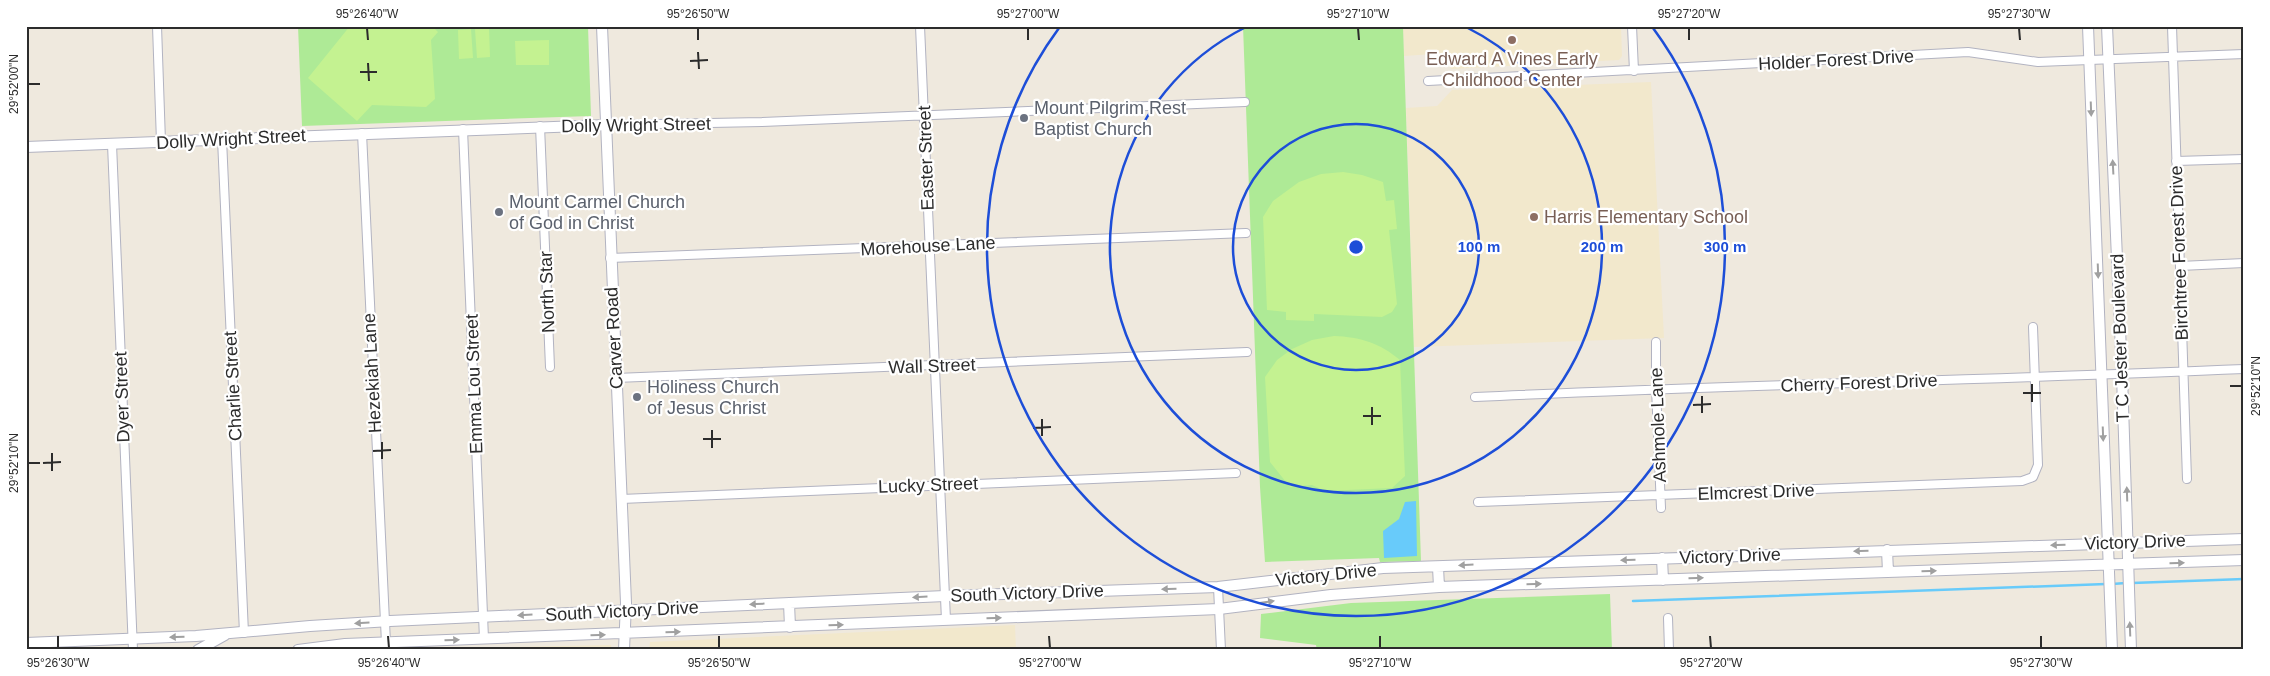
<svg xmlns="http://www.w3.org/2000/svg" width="2270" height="676" viewBox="0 0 2270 676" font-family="Helvetica,sans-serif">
  <rect width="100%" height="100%" fill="#efe9de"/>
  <path fill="#f2e8cc" d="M1403 26H1621L1622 56 1619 60 1452 69 1433 54 1404 56Z
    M1651 82 1664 338 1414 347 1406 108 1437 106 1452 90Z
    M1015 625 1016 650H649L650 642Z
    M611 645 612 650H435L503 647Z"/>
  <path fill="#aeea96" d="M298 26H588L591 116 302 126Z
    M1243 26H1403L1421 561 1380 562 1379 558 1265 562 1260 487Z
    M1610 594 1612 650H1317L1316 645 1260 638 1261 614 1351 603Z"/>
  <path fill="#c4f291" d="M350 26H432L438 32 431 40 435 99 426 107 372 105 357 121 308 78Z
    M489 28 490 57 477 58 475 29Z
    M471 29 473 58 459 59 458 30Z
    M549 40V65H516L515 41Z
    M1343 172 1362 175 1383 182 1386 201 1394 200 1397 229 1389 230 1397 304 1392 312 1382 317 1314 314V321L1286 320V312L1267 310 1263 217 1273 201 1299 182 1321 174Z
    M1334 336C1360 337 1380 343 1400 360L1405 476 1392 488 1325 491 1312 485 1290 487 1270 462 1265 377 1277 360 1292 349 1312 340Z"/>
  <path fill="#68cbfa" d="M1416 501 1417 556 1384 558 1383 531 1399 519 1405 502Z"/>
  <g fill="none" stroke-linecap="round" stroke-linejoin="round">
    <path stroke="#68cbfa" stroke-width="2.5" d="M2132 583 2244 579
      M2112 584 2126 583
      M1633 601 2106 584"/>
    <g stroke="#b2b3c1" stroke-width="10">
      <path id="street" d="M157 26 161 142
        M920 26 946 620
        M1632 26 1634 71
        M2172 26 2187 479
        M1428 81 1968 52 2038 62 2244 54
        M606 125 762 122 1245 102
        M540 126 550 367
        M463 129 484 639
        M362 133 386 643
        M222 139 244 633
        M112 144 133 650
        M2176 161 2244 159
        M610 258 1246 233
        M2180 266 2244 263
        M1656 342V388L1661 508
        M616 378 1247 352
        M1475 397C1731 385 1988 380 2244 369
        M621 499 1236 473
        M1478 502 2022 481 2033 477 2038 465 2033 327
        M1218 587 1221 650
        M1668 618 1669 650"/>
    </g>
    <g stroke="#b2b3c1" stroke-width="12">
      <path id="secondary" d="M602 26 626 603 624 650
        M2088 26 2112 650
        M2107 26 2122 375 2131 650
        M26 147 606 125
        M1887 550 1888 572
        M1662 558 1663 580
        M1438 567 1439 587
        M789 603 790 627
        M26 643 196 636 310 626 390 621 945 596 1218 587 1383 568 2244 539
        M198 650 225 635
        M298 650 345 644 1219 609 1331 595 1439 587 2244 560"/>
    </g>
    <use href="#street" stroke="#fff" stroke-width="8"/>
    <use href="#secondary" stroke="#fff" stroke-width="10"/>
  </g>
  <defs><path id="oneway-solid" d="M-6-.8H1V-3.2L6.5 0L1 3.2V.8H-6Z" transform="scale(1.25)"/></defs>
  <g fill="#a0a0a0">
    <use href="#oneway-solid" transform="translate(2091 109) rotate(88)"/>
    <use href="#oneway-solid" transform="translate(2113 167) rotate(-93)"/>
    <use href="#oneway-solid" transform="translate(2098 271) rotate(88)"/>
    <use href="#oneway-solid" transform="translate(2103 434) rotate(88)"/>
    <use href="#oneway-solid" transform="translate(2127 494) rotate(-92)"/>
    <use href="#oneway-solid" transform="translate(2058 545) rotate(178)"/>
    <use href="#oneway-solid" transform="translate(1861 551) rotate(178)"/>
    <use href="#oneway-solid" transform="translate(1628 560) rotate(178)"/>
    <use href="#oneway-solid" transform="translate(2177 563) rotate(-2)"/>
    <use href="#oneway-solid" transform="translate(1466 565) rotate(177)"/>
    <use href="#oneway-solid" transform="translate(1929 571) rotate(-2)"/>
    <use href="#oneway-solid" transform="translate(1696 578) rotate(-2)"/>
    <use href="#oneway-solid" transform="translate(1534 584) rotate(-1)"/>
    <use href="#oneway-solid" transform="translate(1169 589) rotate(178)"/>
    <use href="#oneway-solid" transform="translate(920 597) rotate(177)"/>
    <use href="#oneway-solid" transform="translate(1267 602) rotate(-8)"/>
    <use href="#oneway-solid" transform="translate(757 604) rotate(177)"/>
    <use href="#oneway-solid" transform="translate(525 615) rotate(177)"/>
    <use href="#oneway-solid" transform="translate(994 618) rotate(-2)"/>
    <use href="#oneway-solid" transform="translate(362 623) rotate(177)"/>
    <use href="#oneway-solid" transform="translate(836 625) rotate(-2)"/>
    <use href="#oneway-solid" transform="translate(2130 629) rotate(-92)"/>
    <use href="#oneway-solid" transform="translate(673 632) rotate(-2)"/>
    <use href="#oneway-solid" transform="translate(598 635) rotate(-2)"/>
    <use href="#oneway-solid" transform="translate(177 637) rotate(178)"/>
    <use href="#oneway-solid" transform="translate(452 640) rotate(-2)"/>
  </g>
  <path fill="none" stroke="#2c2c2c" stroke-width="2" d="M367 28 368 40M698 28V40M1028 28V40M1358 28 1359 40M1689 28V40M2019 28 2020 40M698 52 699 69M690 61 708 60M368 63 369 81M360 72H377M28 84H40M2032 384V402M2230 386H2242M2023 393H2041M1702 396V413M1693 405 1711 404M1372 407V425M1363 416H1381M1042 419V436M1033 428 1051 427M712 430V448M703 439H721M382 442V459M373 451 391 450M52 453V471M28 463H40M43 463 61 462M58 636V648M388 636 389 648M719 636V648M1049 636 1050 648M1380 636V648M1710 636 1711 648M2041 636V648"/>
  <g fill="none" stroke="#1d4ed8" stroke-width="2.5">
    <circle cx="1356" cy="247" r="123"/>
    <path d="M1466 27A246 246 0 1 1 1246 27"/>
    <path d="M1653 28A369 369 0 1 1 1059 28"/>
  </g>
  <g fill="#8d6e63" stroke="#fff" stroke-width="2">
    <circle cx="1512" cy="40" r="5"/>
    <circle cx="1534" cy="217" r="5"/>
  </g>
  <g fill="#6b7280" stroke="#fff" stroke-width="2">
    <circle cx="1024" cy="118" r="5"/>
    <circle cx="499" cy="212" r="5"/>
    <circle cx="637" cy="397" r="5"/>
  </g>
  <g text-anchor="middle" stroke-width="4.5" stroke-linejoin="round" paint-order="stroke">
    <g font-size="18" fill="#785e54" stroke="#fff">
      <text x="1512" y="65">Edward A Vines Early<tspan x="1512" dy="21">Childhood Center</tspan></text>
      <text x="1544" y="223" text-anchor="start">Harris Elementary School</text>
    </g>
    <g font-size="18" fill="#2c2c2c" stroke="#fff">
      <text transform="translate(1836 60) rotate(-3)" y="6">Holder Forest Drive</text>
      <text transform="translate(636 125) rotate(-1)" y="6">Dolly Wright Street</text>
      <text transform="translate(231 139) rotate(-3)" y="6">Dolly Wright Street</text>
      <text transform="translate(926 158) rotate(-92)" y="6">Easter Street</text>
      <text transform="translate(928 246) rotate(-3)" y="6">Morehouse Lane</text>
      <text transform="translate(2179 253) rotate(-92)" y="6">Birchtree Forest Drive</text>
      <text transform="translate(547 292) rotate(-92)" y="6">North Star</text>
      <text transform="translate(614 338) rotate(-93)" y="6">Carver Road</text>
      <text transform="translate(2120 338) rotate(-92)" y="6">T C Jester Boulevard</text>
      <text transform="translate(932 366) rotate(-2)" y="6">Wall Street</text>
      <text transform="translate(372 373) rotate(-93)" y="6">Hezekiah Lane</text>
      <text transform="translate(1859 383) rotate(-2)" y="6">Cherry Forest Drive</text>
      <text transform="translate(474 384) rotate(-92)" y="6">Emma Lou Street</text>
      <text transform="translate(233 386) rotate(-93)" y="6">Charlie Street</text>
      <text transform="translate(122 397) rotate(-92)" y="6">Dyer Street</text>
      <text transform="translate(1658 425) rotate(-92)" y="6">Ashmole Lane</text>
      <text transform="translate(928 485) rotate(-2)" y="6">Lucky Street</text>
      <text transform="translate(1756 492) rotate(-2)" y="6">Elmcrest Drive</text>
      <text transform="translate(2135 542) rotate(-2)" y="6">Victory Drive</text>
      <text transform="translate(1730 556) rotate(-2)" y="6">Victory Drive</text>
      <text transform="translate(1326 575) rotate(-6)" y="6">Victory Drive</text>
      <text transform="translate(1027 593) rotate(-2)" y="6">South Victory Drive</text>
      <text transform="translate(622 611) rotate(-3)" y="6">South Victory Drive</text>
    </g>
    <g font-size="18" fill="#5b616d" stroke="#fff" text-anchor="start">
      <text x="1034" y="114">Mount Pilgrim Rest<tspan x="1034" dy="21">Baptist Church</tspan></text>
      <text x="509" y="208">Mount Carmel Church<tspan x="509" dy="21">of God in Christ</tspan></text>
      <text x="647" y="393">Holiness Church<tspan x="647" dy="21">of Jesus Christ</tspan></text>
    </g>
  </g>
  <circle cx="1356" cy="247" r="8" fill="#1d4ed8" stroke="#fff" stroke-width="2.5"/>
  <g font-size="15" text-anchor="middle" font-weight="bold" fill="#1d4ed8" stroke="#fff" stroke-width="4.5" stroke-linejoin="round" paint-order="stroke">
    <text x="1479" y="252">100 m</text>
    <text x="1602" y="252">200 m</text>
    <text x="1725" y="252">300 m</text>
  </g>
  <rect width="2270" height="676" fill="none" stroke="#ffffff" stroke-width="55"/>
  <rect x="28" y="28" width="2214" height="620" fill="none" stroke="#2c2c2c" stroke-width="2"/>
  <g font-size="12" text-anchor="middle" fill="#2c2c2c">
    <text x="367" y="18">95°26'40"W</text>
    <text x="698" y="18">95°26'50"W</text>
    <text x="1028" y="18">95°27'00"W</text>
    <text x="1358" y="18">95°27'10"W</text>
    <text x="1689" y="18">95°27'20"W</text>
    <text x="2019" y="18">95°27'30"W</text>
    <text transform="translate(14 84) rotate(-90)" y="4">29°52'00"N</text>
    <text transform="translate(2256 386) rotate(-90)" y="4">29°52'10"N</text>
    <text transform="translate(14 463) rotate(-90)" y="4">29°52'10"N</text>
    <text x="58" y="667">95°26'30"W</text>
    <text x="389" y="667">95°26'40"W</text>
    <text x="719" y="667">95°26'50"W</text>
    <text x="1050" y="667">95°27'00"W</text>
    <text x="1380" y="667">95°27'10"W</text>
    <text x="1711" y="667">95°27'20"W</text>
    <text x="2041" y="667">95°27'30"W</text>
  </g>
</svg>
